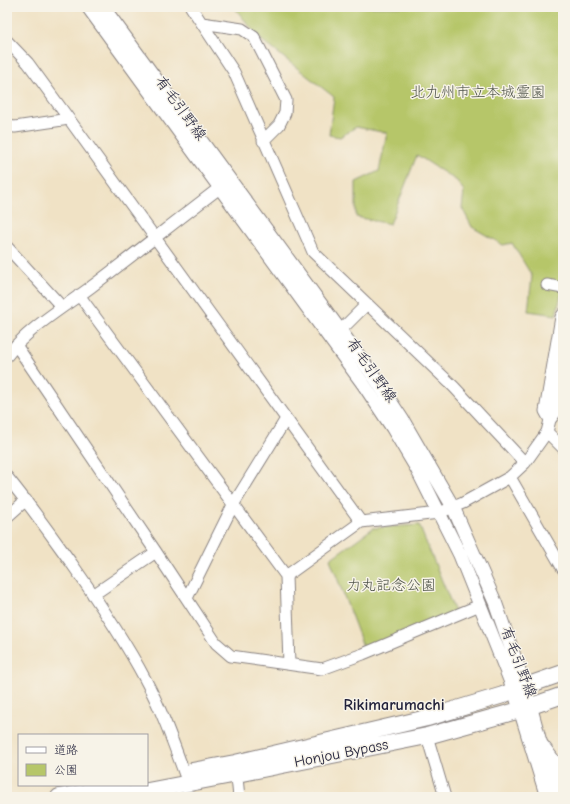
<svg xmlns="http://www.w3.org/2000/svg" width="570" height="804" viewBox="0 0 570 804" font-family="'Comic Neue','Klee One',sans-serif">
  <rect width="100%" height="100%" fill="#f7f3e8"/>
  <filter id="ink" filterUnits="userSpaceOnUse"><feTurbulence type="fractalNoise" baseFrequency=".025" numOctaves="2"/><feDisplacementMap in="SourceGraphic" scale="8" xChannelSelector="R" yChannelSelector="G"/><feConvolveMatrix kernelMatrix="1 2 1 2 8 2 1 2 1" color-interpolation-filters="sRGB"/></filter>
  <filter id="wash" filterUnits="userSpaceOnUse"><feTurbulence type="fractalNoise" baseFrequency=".012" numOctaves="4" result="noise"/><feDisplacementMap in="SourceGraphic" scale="16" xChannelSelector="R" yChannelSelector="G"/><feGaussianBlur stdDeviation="0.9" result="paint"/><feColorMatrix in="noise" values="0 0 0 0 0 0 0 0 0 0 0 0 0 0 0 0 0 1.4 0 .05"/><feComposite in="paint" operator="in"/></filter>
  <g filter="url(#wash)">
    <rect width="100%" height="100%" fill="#f0e2c5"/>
    <path fill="#b6c669" stroke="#6c7452" d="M234 7H563V288L556 315 528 311 532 276 512 243 503 245 472 227 462 208 464 191 457 181 417 155 390 224 356 217V182L379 171 387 133 356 127 340 137 329 135 334 97 260 39Z
      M419 525 457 617 364 649 330 559 373 528Z"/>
  </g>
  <g filter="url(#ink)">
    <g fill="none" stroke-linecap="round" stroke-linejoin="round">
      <g stroke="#898280" stroke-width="13">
        <path id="minor" d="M191 7 234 72 313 252 454 387 525 463
          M202 23 242 29 254 37 286 100 285 113 279 125 263 141
          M7 41 28 63 69 119 361 522
          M7 126 15 127 69 119
          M7 247 62 307
          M547 285 563 288
          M79 295 286 576 289 664
          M334 335 341 330 367 304
          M16 345 156 552 216 643 231 656 322 669 363 654 480 605
          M7 356C27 329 64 307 91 287 136 253 181 217 226 183
          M550 420 545 411 561 317 563 314
          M547 432 563 448
          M7 477C30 505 51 535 72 564 98 601 124 639 145 679 163 712 175 748 188 783
          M510 477 563 569
          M7 517 26 500
          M286 576 361 522 439 513 463 503 510 477 525 463 547 432 550 420 556 412 563 367
          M93 595 156 552
          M187 598 233 505 286 419
          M427 736 445 797
          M544 746 555 761 563 782
          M236 768 239 797"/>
      </g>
      <g stroke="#898280" stroke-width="15">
        <path id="major" d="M88 7 364 385 392 427 417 469 460 555 514 690 547 797
          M103 7 375 378 402 419 453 507 495 602 525 687 539 738 558 797"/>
      </g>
      <g stroke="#898280" stroke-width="18">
        <path id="highway" d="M192 771 235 763 427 718 503 695 514 690 563 673
          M59 797 121 785
          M116 797 237 774 427 736 520 710 563 695"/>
      </g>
      <use href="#minor" stroke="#fff" stroke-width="11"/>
      <use href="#major" stroke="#fff" stroke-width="13"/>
      <use href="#highway" stroke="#fff" stroke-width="16"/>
    </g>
  </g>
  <g text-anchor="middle" stroke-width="3" stroke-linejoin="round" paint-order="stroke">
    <g font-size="15" fill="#4e5349" stroke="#f7f3e8">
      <text x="478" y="97">北九州市立本城霊園</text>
      <text x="391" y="590">力丸記念公園</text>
    </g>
    <g font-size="15" fill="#22223b" stroke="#f7f3e8">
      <text transform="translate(181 108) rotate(54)" y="5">有毛引野線</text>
      <text transform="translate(372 370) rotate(55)" y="5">有毛引野線</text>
      <text transform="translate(519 662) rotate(69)" y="5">有毛引野線</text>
      <text transform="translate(341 753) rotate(-11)" y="5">Honjou Bypass</text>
    </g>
    <g font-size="16" font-weight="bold" fill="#22223b" stroke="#f7f3e8">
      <text x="394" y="710">Rikimarumachi</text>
    </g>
  </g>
  <rect width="570" height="804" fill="none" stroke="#f7f3e8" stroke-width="24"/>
  <rect x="18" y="734" width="130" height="52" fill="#f7f3e8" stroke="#a29fa3"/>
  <rect x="26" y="747" width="20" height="6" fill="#ffffff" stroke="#a29fa3"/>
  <text x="54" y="754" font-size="12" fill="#22223b">道路</text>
  <rect x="26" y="764" width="20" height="12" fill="#b6c669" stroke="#a29fa3"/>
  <text x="54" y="774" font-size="12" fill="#22223b">公園</text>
</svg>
